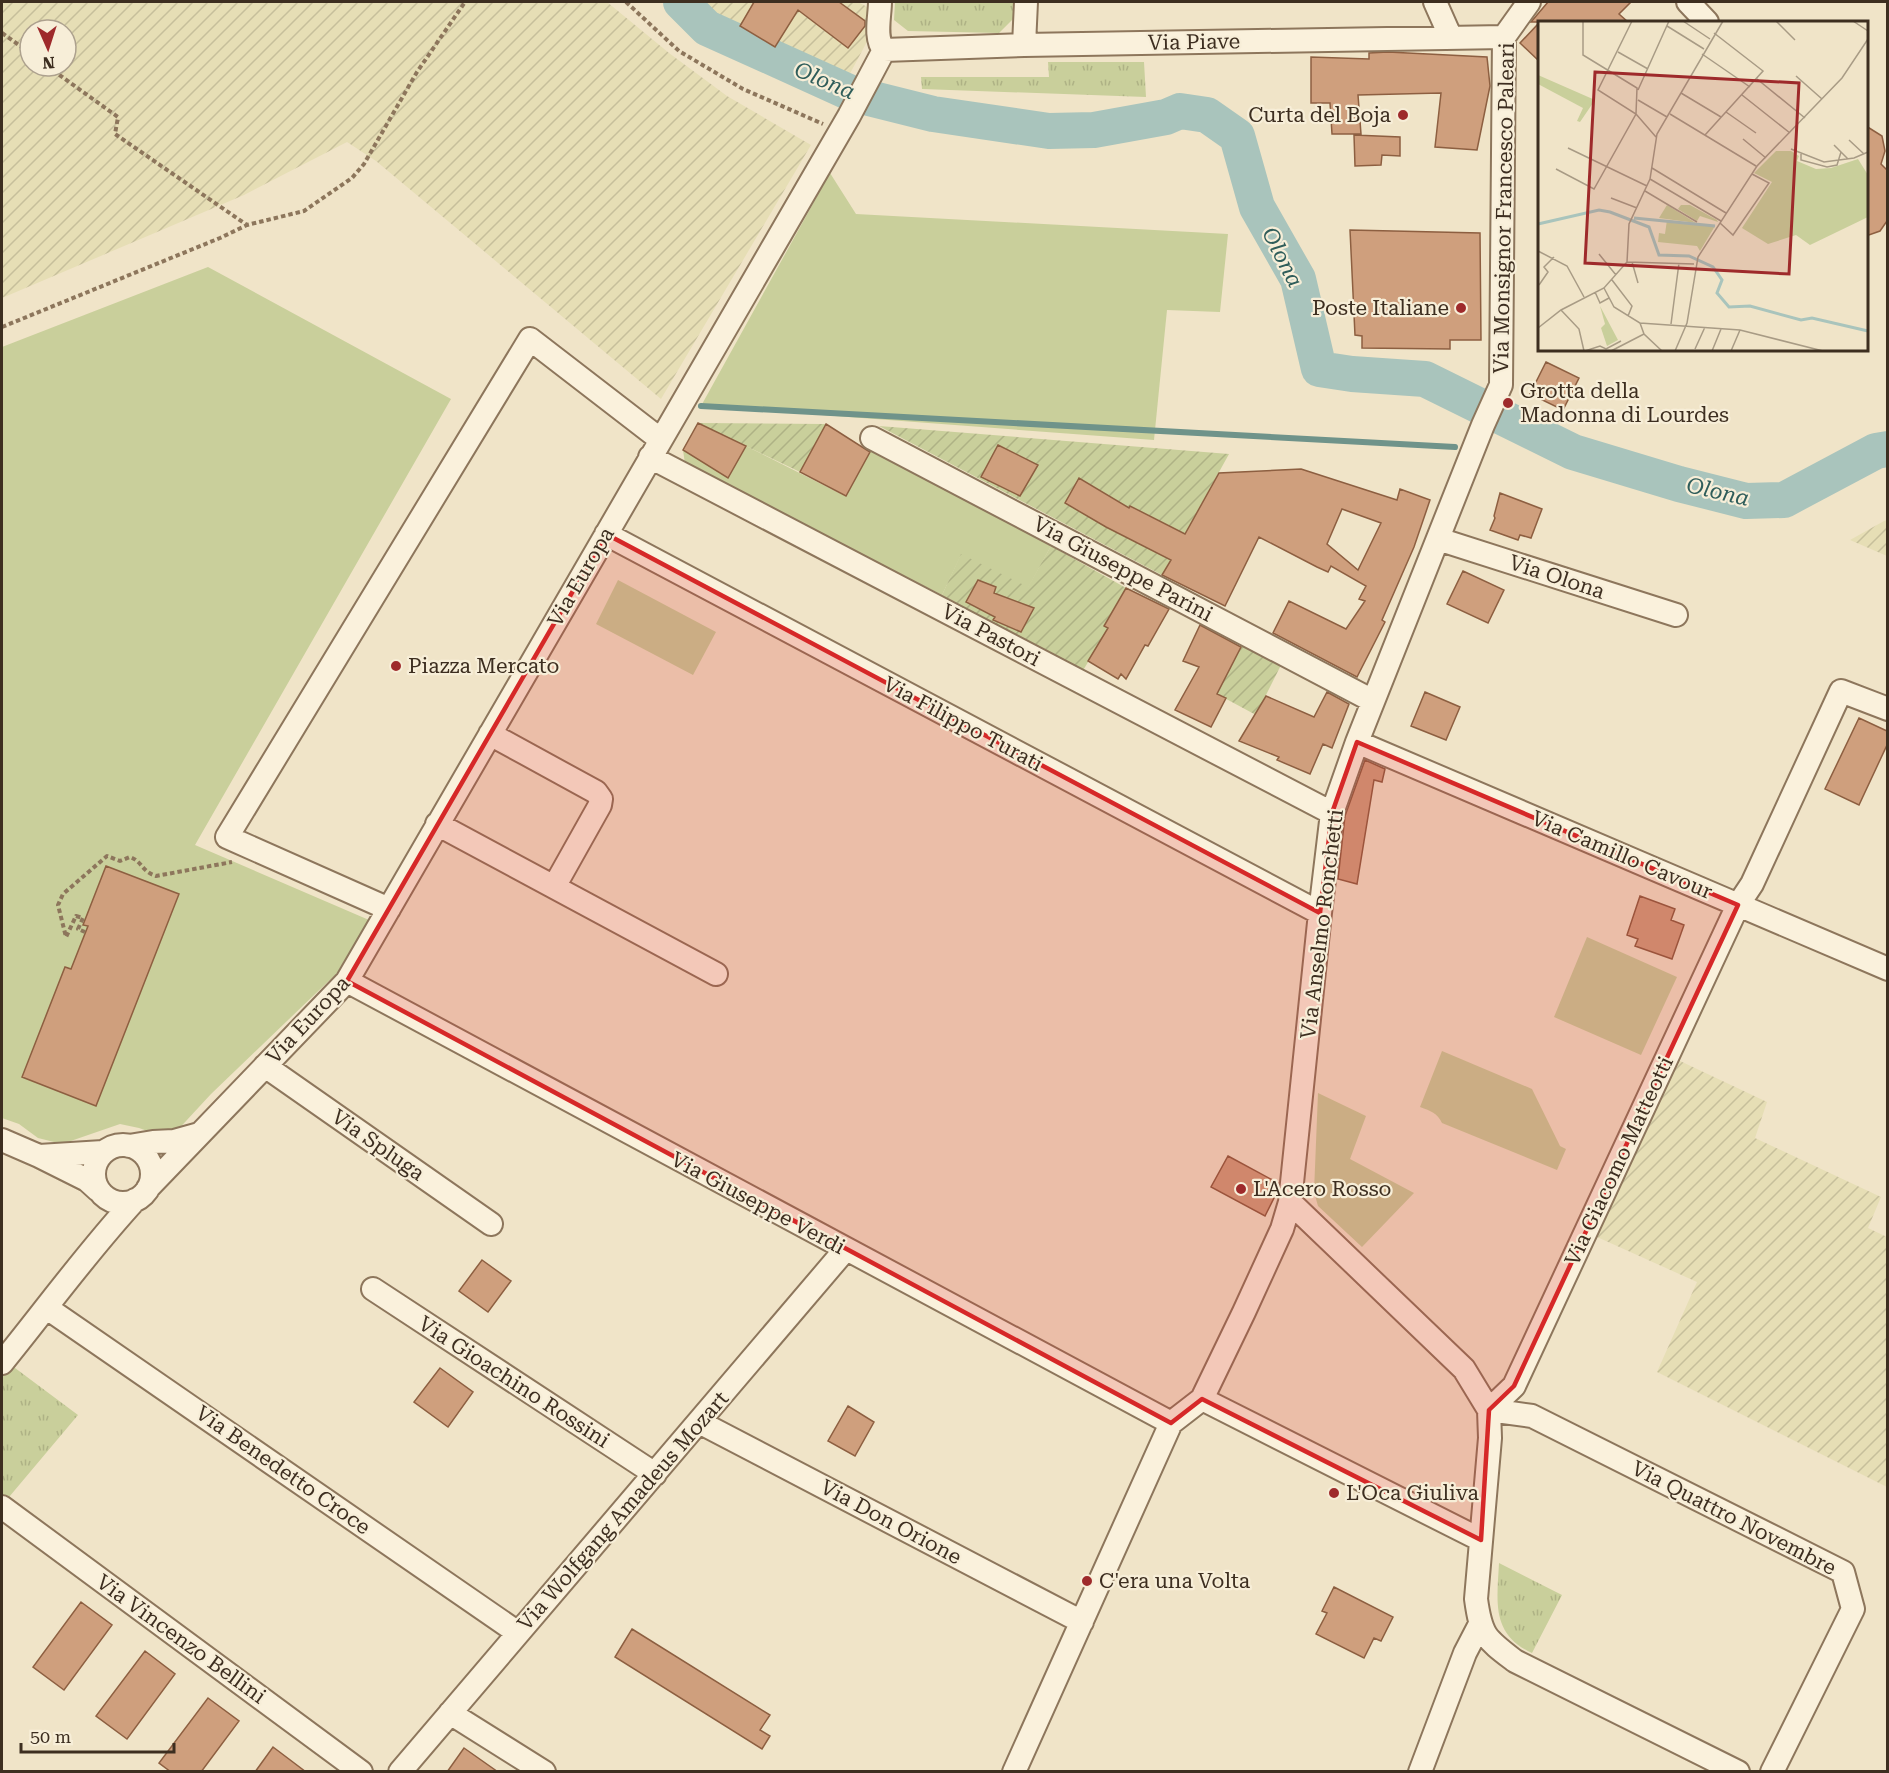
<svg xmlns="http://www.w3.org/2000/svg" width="1889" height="1773" viewBox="0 0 1889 1773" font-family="'Roboto Serif',serif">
  <defs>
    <pattern id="farmland-furrows" width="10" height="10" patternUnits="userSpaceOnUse" patternTransform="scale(1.5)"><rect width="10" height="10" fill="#e6deb5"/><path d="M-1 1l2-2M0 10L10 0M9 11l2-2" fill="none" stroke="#c6bf9b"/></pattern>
    <pattern id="park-tufts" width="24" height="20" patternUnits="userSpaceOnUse" patternTransform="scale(1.5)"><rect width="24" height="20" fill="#c9cf9b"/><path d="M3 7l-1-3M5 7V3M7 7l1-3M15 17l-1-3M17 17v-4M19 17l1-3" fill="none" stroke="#aeb285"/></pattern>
    <pattern id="garden-furrows" width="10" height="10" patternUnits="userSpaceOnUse" patternTransform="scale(1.5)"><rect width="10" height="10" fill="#c9cf9b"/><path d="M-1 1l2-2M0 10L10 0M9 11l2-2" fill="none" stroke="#aeb285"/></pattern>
  </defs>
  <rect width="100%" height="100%" fill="#f0e4c8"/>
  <path fill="url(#farmland-furrows)" fill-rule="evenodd" d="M2 2H607L669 53 727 96 811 145 661 399 376 161 347 142 244 195 2 298ZM30 30H66V66H30Z
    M691 2H858L871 9 870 36 845 83 712 25Z
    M1887 520V556L1850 540 1884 521Z
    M1678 1060 1767 1102 1755 1138 1881 1197 1868 1228 1887 1237V1487L1657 1372 1697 1282 1597 1237Z"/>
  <path fill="#c9cf9b" d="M830 173 856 214 1228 234 1220 312 1167 310 1154 440 701 406Z
    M208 267 451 399 195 845 369 920 337 973 211 1094 174 1134H156L139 1128 120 1124 62 1144 38 1138 19 1124 2 1118V347Z
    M746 446 845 496 871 451 1051 546 1028 588 961 555 942 595 685 464 683 450 728 478Z
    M618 580 716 632 693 675 596 624Z
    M1587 937 1677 977 1641 1055 1554 1017Z
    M1442 1051 1532 1089 1560 1146 1566 1149 1557 1170 1442 1123C1437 1113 1431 1111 1420 1107Z
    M1318 1093 1366 1116 1350 1159 1414 1193 1362 1247 1318 1206 1314 1192Z"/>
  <path fill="url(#park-tufts)" d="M895 2H1014L1013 19 999 33 908 31 894 20Z
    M1048 62H1144L1146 97 922 89 921 77H1049Z
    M11 1365 78 1415 4 1503 2 1501V1376Z
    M1499 1563 1562 1595 1532 1653C1491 1634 1497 1602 1499 1563Z"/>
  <path fill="url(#garden-furrows)" d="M698 423 826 424 800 472Z
    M879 426 1229 454 1162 575Z
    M1051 546 1126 588 1104 625 1109 628 1082 672 942 595 961 554 1028 587Z
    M1242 645 1282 663 1256 715 1217 694Z"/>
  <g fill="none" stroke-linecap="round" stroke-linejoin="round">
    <path stroke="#6f938a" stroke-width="6" d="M701 406 1455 447"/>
    <path stroke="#a9c4bc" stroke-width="36" d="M681 2 707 28 853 94 933 114 1049 131 1094 130 1166 117 1180 111 1207 115 1237 136 1257 207 1298 279 1319 369 1352 374 1425 379 1573 452 1679 484 1746 501 1784 500 1876 451 1888 449"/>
  </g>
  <path fill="#cf9f7d" stroke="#8d5f41" stroke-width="1.5" fill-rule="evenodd" d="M754 2H839L865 21V26L848 48 798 10 775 47 740 26Z
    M1548 2H1631L1619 14 1628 22H1531Z
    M1539 23V61L1520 43Z
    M1388 52 1487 57 1490 86 1477 150 1435 147 1441 93 1358 95 1361 134H1332L1330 103H1311V57L1369 59V53Z
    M1866 126 1882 136 1885 151 1881 164 1887 170V221L1880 231 1866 236Z
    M1354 135 1400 137V156L1382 155 1381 165 1355 166Z
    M1350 230 1480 233 1481 340H1450V349L1362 348V336L1355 335Z
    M1546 362 1579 378 1563 410 1530 394Z
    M698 423 746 446 728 478 683 450Z
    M826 424 870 452 846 496 800 472Z
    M998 445 1038 465 1020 496 981 477Z
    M1301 469 1397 500 1400 489 1430 500 1414 547 1382 620 1385 622 1357 677 1273 633 1289 601 1346 629 1365 601 1359 599 1366 586 1331 566 1328 572 1317 567 1259 537 1225 606 1162 575 1171 560 1106 527 1065 503 1079 478 1129 508 1130 506 1185 534 1219 473ZM1342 509 1381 523 1358 570 1327 544Z
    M1500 493 1542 509 1531 538 1520 535 1518 540 1490 530 1495 518 1494 516Z
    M1463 571 1504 590 1488 623 1447 604Z
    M978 580 996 587 994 593 1034 608 1021 632 993 620 995 617 966 602Z
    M1126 588 1169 609 1148 646 1145 645 1126 679 1121 674 1118 679 1088 661 1108 628 1104 626Z
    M1200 625 1241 647 1217 694 1226 698 1211 727 1175 710 1199 667 1183 661Z
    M1327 692 1349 704 1332 748 1323 744 1310 774 1277 760 1279 757 1239 741 1266 696 1314 717Z
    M1425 692 1460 707 1446 740 1411 726Z
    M1859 718 1887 731V745L1859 805 1825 789Z
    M1365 760 1385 769 1382 782 1374 780 1357 884 1338 879 1345 816Z
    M106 866 179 894 96 1106 22 1077 65 967 71 969 88 926 83 925Z
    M1640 896 1675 909 1671 920 1684 925 1672 959 1635 946 1638 939 1627 935Z
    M1228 1156 1278 1183 1277 1192 1265 1216 1211 1187Z
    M482 1260 511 1281 488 1312 459 1291Z
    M440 1368 473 1392 448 1427 414 1402Z
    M848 1406 874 1422 855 1456 828 1441Z
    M1334 1587 1393 1617 1381 1641 1374 1638 1364 1658 1316 1634 1327 1613 1322 1611Z
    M81 1602 112 1625 64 1690 33 1667Z
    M632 1629 770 1715 760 1730 770 1736 762 1749 615 1657Z
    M145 1651 175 1674 127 1739 96 1716Z
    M208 1698 239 1721 201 1772H171L159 1763Z
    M273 1747 306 1772H255Z
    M464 1748 498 1772H447Z"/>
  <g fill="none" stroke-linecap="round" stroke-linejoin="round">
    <g stroke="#8d765c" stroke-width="26">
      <path id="minor" d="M880 2C880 16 874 38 884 50
        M1435 2 1451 38
        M1688 2 1707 22
        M1024 45 1026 2
        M884 50 1024 45 1504 37
        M872 438 1373 701
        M650 457 1332 813
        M606 534 1320 913
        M1438 539 1676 615
        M490 734 596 792 601 799 600 805 554 887
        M1357 742 1888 969
        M437 824 716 974
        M389 909 227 837 530 339 661 440
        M347 981 1171 1423
        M265 1066 491 1224
        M2 1140 39 1156
        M94 1174a29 29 0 1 1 58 0a29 29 0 1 1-58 0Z
        M129 1146 153 1142 174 1141 199 1134
        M148 1188 347 981 849 116 884 50
        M98 1190 87 1180 39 1156 103 1152
        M1290 1202 1464 1369 1489 1410 1490 1438 1476 1599C1481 1636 1486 1639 1515 1661L1738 1772
        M373 1289 655 1474
        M47 1308 518 1633
        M2 1363C46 1309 87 1252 135 1200
        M1202 1399 1481 1540
        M1489 1410 1514 1386 1738 905 1752 884 1841 691 1888 709
        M1489 1410 1532 1416 1843 1572 1853 1609 1772 1772
        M699 1422 1082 1622
        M2 1507 361 1772
        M450 1713 544 1772
        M400 1772 845 1250
        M1014 1772 1171 1423 1202 1399 1244 1312 1282 1229 1290 1202 1320 913 1332 813 1357 742 1483 425 1501 385 1504 37 1529 2
        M1420 1772 1465 1653 1479 1626"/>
    </g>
    <path stroke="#8d765c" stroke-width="4" stroke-dasharray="4.5 3" stroke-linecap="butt" d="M626 2 679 51 743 89 823 124
      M2 33 30 53
      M47 66 118 117 115 134 247 225 304 211 352 178 364 164 417 72 465 2
      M2 327 220 238 247 225
      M85 932 78 929 83 918 76 916 66 937 58 905 63 894 107 856 120 861 130 857C143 862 141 871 156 876L232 862"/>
    <use href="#minor" stroke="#faf1dc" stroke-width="22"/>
  </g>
  <path fill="#d62828" fill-opacity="0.2" stroke="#d62828" stroke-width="4.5" stroke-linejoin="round" d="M606 534 1320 913 1332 813 1357 742 1738 905 1514 1386 1489 1410 1481 1540 1202 1399 1171 1423 347 981Z"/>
  <g fill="#9e2a2b" stroke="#f7eed8" stroke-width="2">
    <circle cx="1403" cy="115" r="6"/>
    <circle cx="1461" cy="308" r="6"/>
    <circle cx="1508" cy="403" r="6"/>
    <circle cx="396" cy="666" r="6"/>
    <circle cx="1241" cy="1189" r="6"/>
    <circle cx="1334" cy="1493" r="6"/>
    <circle cx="1087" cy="1581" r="6"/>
  </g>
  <g text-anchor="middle" stroke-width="4.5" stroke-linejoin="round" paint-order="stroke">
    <g font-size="21" fill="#3d2e20" stroke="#f7eed8">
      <text transform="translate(1194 42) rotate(-1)" y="7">Via Piave</text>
      <text transform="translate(1504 208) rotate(-89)" y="7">Via Monsignor Francesco Paleari</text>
      <text transform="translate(1123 569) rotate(28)" y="7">Via Giuseppe Parini</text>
      <text transform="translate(581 577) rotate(-60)" y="7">Via Europa</text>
      <text transform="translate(1557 577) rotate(18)" y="7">Via Olona</text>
      <text transform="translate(991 635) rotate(28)" y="7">Via Pastori</text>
      <text transform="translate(963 724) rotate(28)" y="7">Via Filippo Turati</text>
      <text transform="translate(1622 855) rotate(23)" y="7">Via Camillo Cavour</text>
      <text transform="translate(1322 924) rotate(-83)" y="7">Via Anselmo Ronchetti</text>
      <text transform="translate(308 1020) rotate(-47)" y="7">Via Europa</text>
      <text transform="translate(378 1145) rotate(35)" y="7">Via Spluga</text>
      <text transform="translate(1619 1161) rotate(-65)" y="7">Via Giacomo Matteotti</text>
      <text transform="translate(758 1203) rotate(28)" y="7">Via Giuseppe Verdi</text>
      <text transform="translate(514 1382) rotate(33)" y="7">Via Gioachino Rossini</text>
      <text transform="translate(283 1470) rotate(35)" y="7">Via Benedetto Croce</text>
      <text transform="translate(623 1511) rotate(-49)" y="7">Via Wolfgang Amadeus Mozart</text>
      <text transform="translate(1734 1518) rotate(27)" y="7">Via Quattro Novembre</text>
      <text transform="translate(891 1522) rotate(28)" y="7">Via Don Orione</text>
      <text transform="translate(181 1639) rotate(36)" y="7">Via Vincenzo Bellini</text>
    </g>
    <g font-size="21" fill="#3d2e20" stroke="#f7eed8" text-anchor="start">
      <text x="1391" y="122" text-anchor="end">Curta del Boja</text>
      <text x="1449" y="315" text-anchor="end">Poste Italiane</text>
      <text x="1520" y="398">Grotta della<tspan x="1520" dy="24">Madonna di Lourdes</tspan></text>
      <text x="408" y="673">Piazza Mercato</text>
      <text x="1253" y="1196">L'Acero Rosso</text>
      <text x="1346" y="1500">L'Oca Giuliva</text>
      <text x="1099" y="1588">C'era una Volta</text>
    </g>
    <g font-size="22" font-style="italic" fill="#2f5d5a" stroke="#f7eed8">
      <text transform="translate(825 80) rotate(23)" y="8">Olona</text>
      <text transform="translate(1283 257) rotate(63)" y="8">Olona</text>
      <text transform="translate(1718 491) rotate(13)" y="8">Olona</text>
    </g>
  </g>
  <g transform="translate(1538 21)">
    <rect width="330" height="330" fill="#f0e4c8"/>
    <path d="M238 130H253L261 135 259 140 278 148 293 147 320 138 330 154V196L272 224 258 214 230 223 204 207 234 161 216 152ZM143 184H152L179 199 180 201 162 195 159 200 140 188ZM129 199 177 205 162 230 159 225 120 221 121 212 127 213Z" fill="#c9cf9b"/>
    <path d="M0 54 57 79 42 101 39 100 45 87 0 63Z" fill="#c9cf9b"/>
    <path d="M62 285 80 319 69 325 63 307 67 303Z" fill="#c9cf9b"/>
    <path d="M129 184 158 202 121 197Z" fill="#c9cf9b"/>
    <path fill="none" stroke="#a9c4bc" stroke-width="3" d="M96 197 177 205M0 203 61 189 72 191 111 206 121 234 151 235 175 246 184 259 179 272 191 286 212 285 263 299 274 297 330 310"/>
    <path fill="none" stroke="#a89b85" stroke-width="1.5" d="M45 0V34L99 67 98 93 118 116M145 0 172 18M238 0 257 19M315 0 330 10M129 5 166 28M80 31 110 48M164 33 212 66M258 55 284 78M219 58 267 97M100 69 131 0M143 72 183 96M204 74 252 112M100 79 129 96M188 91 218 112M132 93 218 145M167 114 225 50 176 12M205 118 228 137M311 119 326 133M296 124 310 138M30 127 109 165M253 128 286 141 316 137 330 131M263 133V139L289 146 299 144 303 131M114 147 188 192M18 148 56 168 98 93 60 69 94 0M112 158 183 200M107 170 159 201M73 177 99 187M182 202 195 214 231 162 214 153M0 230 29 245 46 276M61 233 78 254M89 241 156 243M94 241 100 262M74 259 94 285 90 295M1 264 10 251 6 246 16 236M66 267 76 286 102 302 106 313 124 330M57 271 62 282 71 277M23 289 41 308 46 330M102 302 202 309 285 330M133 303 141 242M0 307 23 289 66 267 89 241 91 203 112 158 119 113 185 0M157 328 167 306M47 330 62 325 68 328 83 320M73 330 106 313M137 330 149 302 160 236 219 145 304 57 330 18M174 330 183 308M193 330 202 309"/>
    <path fill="#9e2a2b" fill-opacity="0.15" stroke="#9e2a2b" stroke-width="3" d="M57 51 261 62 251 253 47 242Z"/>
    <rect width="330" height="330" fill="none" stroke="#3d2e20" stroke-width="3"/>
  </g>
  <rect width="1889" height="1773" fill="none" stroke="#3d2e20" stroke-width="6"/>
  <g transform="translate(48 48) rotate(177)"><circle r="28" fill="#f7eed8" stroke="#ada18e" stroke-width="1.5"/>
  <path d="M0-4.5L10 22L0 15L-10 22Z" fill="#9e2a2b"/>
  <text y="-9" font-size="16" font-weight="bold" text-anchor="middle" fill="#3d2e20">N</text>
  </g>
  <path d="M21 1743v9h153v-9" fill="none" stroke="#3d2e20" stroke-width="3"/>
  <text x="30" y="1743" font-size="18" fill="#3d2e20" stroke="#f7eed8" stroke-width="4.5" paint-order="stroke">50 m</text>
</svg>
